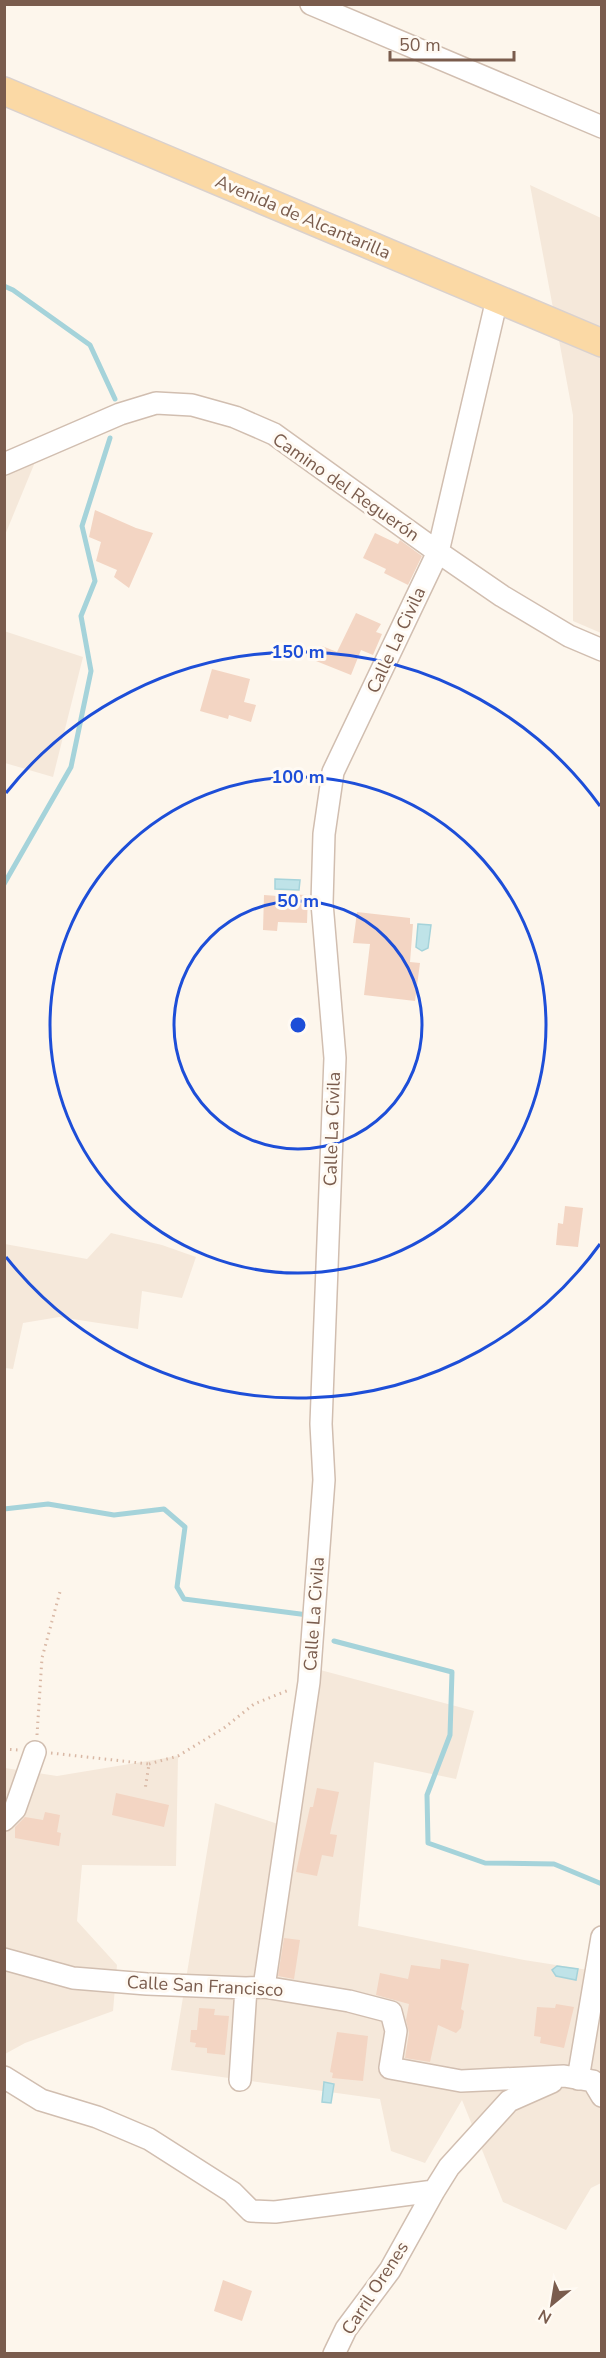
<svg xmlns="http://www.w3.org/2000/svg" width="606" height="2358" viewBox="0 0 606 2358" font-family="'Nunito Sans',sans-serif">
  <rect width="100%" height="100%" fill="#fdf6ec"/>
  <path fill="#f5e8da" d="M530 185 601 218V633L573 621V415Z
    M40 450 5 535V456Z
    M4 631 83 657 53 777 5 763Z
    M111 1233 162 1245 196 1257 182 1298 142 1291 138 1329 59 1317 23 1323 13 1369 5 1368V1244L87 1259Z
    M309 1667 474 1711 456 1779 374 1762 358 1926 524 1960 601 1972V2183L591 2188 566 2230 503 2202 462 2100 425 2163 391 2151 380 2099 171 2070 215 1803 287 1827Z
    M178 1756 176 1866 82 1865 77 1921 117 1965 113 2011 25 2043 5 2054V1768L57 1776Z"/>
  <path fill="#bfe3e8" stroke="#a5d3da" stroke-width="1.5" d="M275 879 300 880 299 890 275 889Z
    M418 924 431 925 428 948 422 951 416 947Z
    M557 1966 578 1969 576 1980 556 1976 552 1970Z
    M324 2082 334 2084 331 2103 322 2102Z"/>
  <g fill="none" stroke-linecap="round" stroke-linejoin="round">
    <path stroke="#a5d3da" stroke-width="5" d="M4 286 13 290 90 345 115 399
      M4 884 71 767 91 671 81 616 95 581 82 526 110 438
      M4 1509 48 1504 114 1515 164 1509 185 1527 177 1587 184 1599 308 1615
      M334 1641 452 1672 450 1735 427 1795 428 1843 485 1863 554 1864 602 1884"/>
  </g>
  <path fill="#f3d5c3" d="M95 510 136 528 153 533 129 588 114 577 117 570 96 561 101 542 89 537Z
    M375 533 398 544 400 540 422 556 408 585 384 573 386 569 363 558Z
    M356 613 381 624 376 632 382 634 373 655 361 650 351 675 316 661 322 646 337 652Z
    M212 669 250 679 244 702 256 705 251 722 229 715 228 719 200 711Z
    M277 894 308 895 307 923 278 922 277 931 263 930 264 895 278 896Z
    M357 912 410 918V924H413L410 962 420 963 415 1001 364 995 370 944 353 943Z
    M565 1206 583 1208 578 1247 556 1245 558 1223 563 1224Z
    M317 1788 339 1792 330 1834 337 1835 333 1857 322 1855 317 1876 296 1872 310 1807H313Z
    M116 1793 169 1805 164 1827 112 1815Z
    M45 1812 60 1815 57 1832 61 1833 59 1846 15 1838V1827L25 1817 43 1820Z
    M284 1938 300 1940 294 1979 278 1976Z
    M441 1959 469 1964 461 2009 464 2011 461 2028 456 2033 438 2025 430 2062 405 2058 409 2033 406 2020 409 2004 376 1995 380 1973 408 1979 411 1965 440 1969Z
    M556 2004 574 2007 564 2048 540 2043 541 2037 534 2036 537 2007 555 2008Z
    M199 2008 215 2009 214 2015 229 2016 225 2055 207 2053V2048L195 2047 196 2043 190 2042 191 2030H197Z
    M337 2032 368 2036 363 2081 332 2078 333 2073 330 2072Z
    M223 2280 252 2291 242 2321 214 2311Z"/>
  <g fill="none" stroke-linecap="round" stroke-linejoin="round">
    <g stroke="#d1beb0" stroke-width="24">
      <path id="minor" d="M311 4 602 127
        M4 464 120 414 156 403 192 405 235 417 274 434 438 552 502 596 569 636 602 650
        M4 1820 15 1809 35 1752
        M4 1959 73 1978 147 1984 246 1988 264 1987 349 2001 391 2012 396 2031 390 2068 461 2081 564 2076 593 2081 602 2096
        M264 1987 309 1682 324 1480 321 1424 335 1058 322 903 324 834 333 772 438 552 497 299
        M4 2077 41 2100 97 2117 149 2139 232 2192 251 2211 275 2212 434 2191
        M578 2079 602 1937
        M240 2080 246 1988
        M334 2354 346 2329 390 2270 434 2191 449 2167 509 2101 552 2082"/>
    </g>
    <g stroke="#dad1cd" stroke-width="30">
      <path id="major" d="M4 91 602 343"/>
    </g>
    <path stroke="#d9b8a5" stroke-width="3" stroke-dasharray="1.5 4.5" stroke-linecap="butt" d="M37 1735 42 1658 61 1588
      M4 1749 18 1750
      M51 1753 149 1764 145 1790
      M149 1764 178 1756 224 1728 254 1704 289 1690"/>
    <use href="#minor" stroke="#fff" stroke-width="21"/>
    <use href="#major" stroke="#fbd9a5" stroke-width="27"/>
  </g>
  <g fill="none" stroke="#1d4ed8" stroke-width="3">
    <circle cx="298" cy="1025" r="124"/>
    <circle cx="298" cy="1025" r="248"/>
    <path d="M600 1244A373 373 0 0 1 6 1257M6 793A373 373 0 0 1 600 806"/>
  </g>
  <g text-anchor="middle" stroke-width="6" stroke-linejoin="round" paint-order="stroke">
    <g font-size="18" fill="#7a5c4d" stroke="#fffaf3">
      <text transform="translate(303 217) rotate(23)" y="6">Avenida de Alcantarilla</text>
      <text transform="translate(346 487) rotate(35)" y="6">Camino del Reguerón</text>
      <text transform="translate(396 640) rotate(-65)" y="6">Calle La Civila</text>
      <text transform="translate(332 1129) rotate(-88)" y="6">Calle La Civila</text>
      <text transform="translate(314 1614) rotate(-86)" y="6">Calle La Civila</text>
      <text transform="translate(205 1986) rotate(3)" y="6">Calle San Francisco</text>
      <text transform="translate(375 2288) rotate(-57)" y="6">Carril Orenes</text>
    </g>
  </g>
  <circle cx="298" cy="1025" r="9" fill="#1d4ed8" stroke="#fffaf3" stroke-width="3"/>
  <g font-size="18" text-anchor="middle" font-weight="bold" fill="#1d4ed8" stroke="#fffaf3" stroke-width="6" stroke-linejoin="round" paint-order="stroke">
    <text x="298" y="658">150 m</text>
    <text x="298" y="783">100 m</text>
    <text x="298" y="907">50 m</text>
  </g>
  <rect width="606" height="2358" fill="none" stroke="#7a5c4d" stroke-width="12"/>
  <g transform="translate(552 2304) rotate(210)" stroke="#fffaf3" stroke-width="4.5" paint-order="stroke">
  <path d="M0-4.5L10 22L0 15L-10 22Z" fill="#7a5c4d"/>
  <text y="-9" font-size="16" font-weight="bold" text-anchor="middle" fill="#7a5c4d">N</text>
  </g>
  <path d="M390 51v9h124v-9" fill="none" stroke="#7a5c4d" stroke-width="3"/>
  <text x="399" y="51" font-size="18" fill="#7a5c4d" stroke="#fffaf3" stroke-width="4.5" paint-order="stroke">50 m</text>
</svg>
